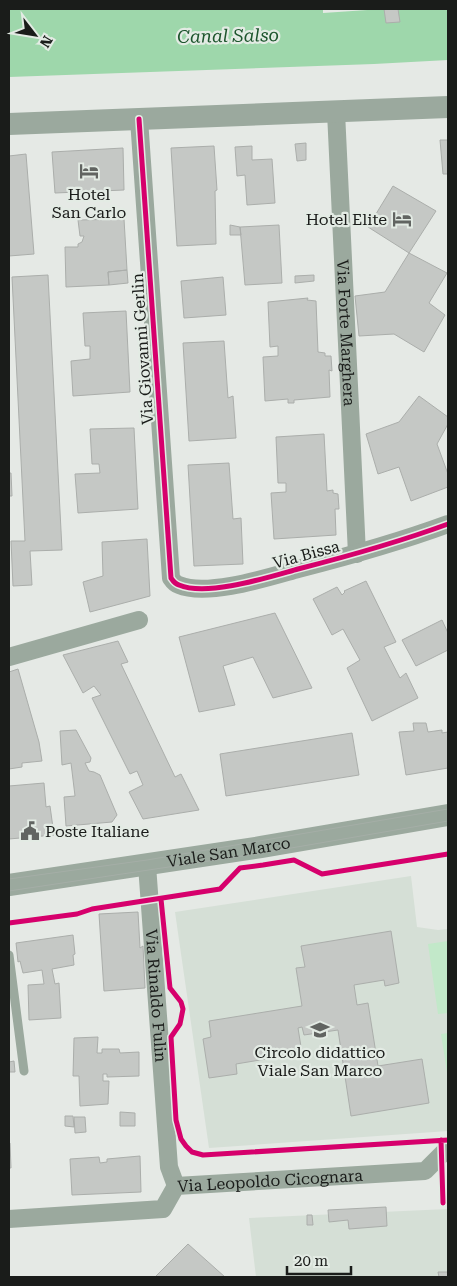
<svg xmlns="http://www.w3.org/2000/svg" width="457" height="1286" viewBox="0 0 457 1286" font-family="'Roboto Serif',serif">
  <rect width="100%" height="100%" fill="#e5e9e5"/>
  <path fill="#d5dfd6" d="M411 876 417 927 438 930 448 929V1131L209 1148 175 912Z
    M448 1209V1277H256L249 1218Z"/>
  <path fill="#c2e8c9" d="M448 941V1013L438 1014 428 944Z
    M448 1033V1079L441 1034Z"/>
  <path fill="#9ed7ab" d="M9 9H323V13L382 9H448V60L374 64 9 77Z"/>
  <path fill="#c5c8c5" stroke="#abaeab" d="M384 9H398L400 22 386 23Z
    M440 140H448V174H443Z
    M306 143V160L297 161 295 144Z
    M214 146 217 190 215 191 216 244 177 246 171 148Z
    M252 146V160L272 159 275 203 247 205 245 175 237 176 235 147Z
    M123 148 124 190 55 193 52 152Z
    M26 154 34 254 9 256V156Z
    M393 186 436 211 409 253 368 227Z
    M124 219 127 270 108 272 109 285 66 287 65 247H78V244L82 242 84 236H80L78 220Z
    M230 225 240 227 241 235H230Z
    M279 225 282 283 245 285 240 227Z
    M409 253 447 273 429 303 445 315 424 352 394 334 359 336 355 296 385 292Z
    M127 270 128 283 109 285 108 272Z
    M48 275 62 550 30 551 32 585 13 586 11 541H25L12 277Z
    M314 275V281L295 283V276Z
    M223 277 226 315 184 318 181 281Z
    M308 298 307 300 316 301 318 352 325 353V356H331L332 371 329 370 330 397 294 400V403H288V399L265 401 263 357 278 356V346L270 347 268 302Z
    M126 311 130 392 73 396 71 361 90 359V346H85L83 313Z
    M224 341 228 398 233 396 236 438 189 441 183 343Z
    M419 396 448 417V424L437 444 448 474V487L411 501 399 467 378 474 366 434 399 422Z
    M134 428 138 509 78 513 75 474 100 473 99 464H92L90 429Z
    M324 434 327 491 333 490V493L338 494 339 509H335L336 535 274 539 271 493 286 492V483H278L276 437Z
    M229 463 233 519 241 518 243 564 194 566 188 465Z
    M9 473H11L12 496H9Z
    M147 539 150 596 90 612 83 582 103 576 102 542Z
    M366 581 396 642 384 647 400 678 406 673 418 698 372 721 347 668 360 660 343 629 332 635 313 599 337 587 342 595 345 592 344 591Z
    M275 613 312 688 273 698 253 657 223 666 235 705 199 712 179 637Z
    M442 620 448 633V650L416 666 402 640Z
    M118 641 128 662 121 664 175 777 181 774 199 810 143 819 129 792 143 785 137 771 130 774 92 698 101 695 94 686 83 693 63 655Z
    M18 669 39 742 42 761 22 763V767L9 769V672Z
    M413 723H426L428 732 442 730V733L448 732V768L406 775 399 732 414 731Z
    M76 730 91 758 90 762 85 763 89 771 94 772 100 775 117 815 112 822 66 826 64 797 75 796 71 763 62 765 60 731Z
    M352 733 359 775 226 796 220 754Z
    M44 783 46 807 50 806 54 835 9 839V786Z
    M138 912 140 948 143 946 145 988 104 991 99 914Z
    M391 931 399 983 385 986 384 980 354 985 357 1005 368 1003 378 1066 422 1059 429 1103 351 1116 338 1030 304 1035 302 1027 298 1028 302 1053 236 1064 237 1074 209 1078 203 1039 211 1037 209 1021 302 1006 296 968 305 967 301 946Z
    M73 935 75 954 73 955 74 965 52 969 55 984 59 983 61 1018 29 1020 28 985 44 984 42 970 23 973 20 961 18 962 16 943Z
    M98 1037 97 1053H102V1049H119L120 1053 139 1052V1076L107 1077V1074H103V1081H109L108 1104 80 1106 79 1076H73L74 1038Z
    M14 1061 15 1072H9V1062Z
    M120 1112 135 1113V1126H120Z
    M65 1116H73L74 1127 65 1126Z
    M74 1117H85L86 1132 75 1133Z
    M9 1143H10L11 1168H9Z
    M140 1156 141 1192 72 1195 70 1159 99 1157 100 1163 107 1162V1159Z
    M386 1207 387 1226 349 1229 348 1220 329 1222 328 1210Z
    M307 1215H312L313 1225H307Z
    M188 1244 225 1277H155Z
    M438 1272H448V1277H439Z"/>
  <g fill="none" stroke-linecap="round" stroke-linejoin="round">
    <path stroke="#9ba99e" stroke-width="9" d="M9 955 24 1071"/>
    <g stroke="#9ba99e" stroke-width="18">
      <path id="s1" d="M336 112 357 554"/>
      <path d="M139 119 171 578C173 581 175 584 179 585 207 597 269 577 298 569 349 556 399 542 448 524"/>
      <path d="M9 657 139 620"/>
      <path id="s2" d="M147 865 169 1167 176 1186"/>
      <path id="s3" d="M9 1219 163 1209 176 1186 425 1171 445 1151H448"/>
    </g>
    <g stroke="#9ba99e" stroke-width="22">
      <path d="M9 124 448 107"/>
      <path id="s4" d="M9 885 261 847 448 815"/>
    </g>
    <path stroke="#a5aea7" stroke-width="1" d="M9 879 147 860 448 809
      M9 891 262 853 448 821"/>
    <g stroke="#e3ebe4" stroke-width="8">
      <path id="cycleway" d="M139 119 171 578C173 581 175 584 179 585 207 597 269 577 298 569 349 556 399 542 448 524
        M161 899 170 988 181 1002 183 1009 180 1024 171 1037 176 1120 181 1139 186 1146 192 1152 203 1155 448 1140
        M9 923 77 914 92 909 220 889 240 868 263 865 294 860 322 874 448 854
        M441 1140 443 1203"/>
    </g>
    <use href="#cycleway" stroke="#d6006c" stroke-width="5"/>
  </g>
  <defs>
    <g id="hotel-bare" transform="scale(1.5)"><path d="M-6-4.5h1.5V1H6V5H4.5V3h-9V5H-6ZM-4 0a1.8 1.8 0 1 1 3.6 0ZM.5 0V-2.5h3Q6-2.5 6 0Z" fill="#616461" stroke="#e3ebe4" stroke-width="2.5" paint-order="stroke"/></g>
    <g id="civic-bare" transform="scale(1.5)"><path d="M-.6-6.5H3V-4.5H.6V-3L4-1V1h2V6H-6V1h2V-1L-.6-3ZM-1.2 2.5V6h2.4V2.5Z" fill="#616461" stroke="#e3ebe4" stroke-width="2.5" paint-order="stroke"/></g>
    <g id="school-bare" transform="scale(1.5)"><path d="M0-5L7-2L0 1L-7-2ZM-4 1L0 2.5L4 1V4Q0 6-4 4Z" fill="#616461" stroke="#e3ebe4" stroke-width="2.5" paint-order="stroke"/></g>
  </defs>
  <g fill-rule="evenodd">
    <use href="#hotel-bare" x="89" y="171"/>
    <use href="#hotel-bare" x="402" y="219"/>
    <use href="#civic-bare" x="30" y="831"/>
    <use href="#school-bare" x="320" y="1030"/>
  </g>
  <g text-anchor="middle" stroke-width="4.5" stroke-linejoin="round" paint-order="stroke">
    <g font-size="16" fill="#1a1c1a" stroke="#e3ebe4">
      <text x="89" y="200">Hotel<tspan x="89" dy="18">San Carlo</tspan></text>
      <text x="387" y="225" text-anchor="end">Hotel Elite</text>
      <text x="45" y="837" text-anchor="start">Poste Italiane</text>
      <text x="320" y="1058">Circolo didattico<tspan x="320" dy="18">Viale San Marco</tspan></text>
    </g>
    <g font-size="16" fill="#1a1c1a" stroke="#e3ebe4">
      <text dy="6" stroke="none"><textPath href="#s1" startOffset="221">Via Forte Marghera</textPath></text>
      <text transform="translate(142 349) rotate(-94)" y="6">Via Giovanni Gerlin</text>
      <text transform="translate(306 554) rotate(-15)" y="6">Via Bissa</text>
      <text dy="6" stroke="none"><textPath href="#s4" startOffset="222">Viale San Marco</textPath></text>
      <text dy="6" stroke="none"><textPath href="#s2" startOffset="131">Via Rinaldo Fulin</textPath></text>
      <text dy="6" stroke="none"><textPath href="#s3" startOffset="275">Via Leopoldo Cicognara</textPath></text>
    </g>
    <g font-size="18" font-style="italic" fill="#1d552d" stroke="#e3ebe4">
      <text transform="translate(228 36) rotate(-1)" y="6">Canal Salso</text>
    </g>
  </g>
  <rect width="457" height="1286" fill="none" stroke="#1a1c1a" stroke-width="20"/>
  <g transform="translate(35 35) rotate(121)" stroke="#e3ebe4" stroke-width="4" paint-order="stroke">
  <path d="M0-4L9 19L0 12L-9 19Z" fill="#1a1c1a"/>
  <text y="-8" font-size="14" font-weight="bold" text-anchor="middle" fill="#1a1c1a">N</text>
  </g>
  <path d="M287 1266v8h64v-8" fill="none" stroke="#1a1c1a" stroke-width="2.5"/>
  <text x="294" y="1266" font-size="15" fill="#1a1c1a" stroke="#e3ebe4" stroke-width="4" paint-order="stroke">20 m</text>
</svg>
